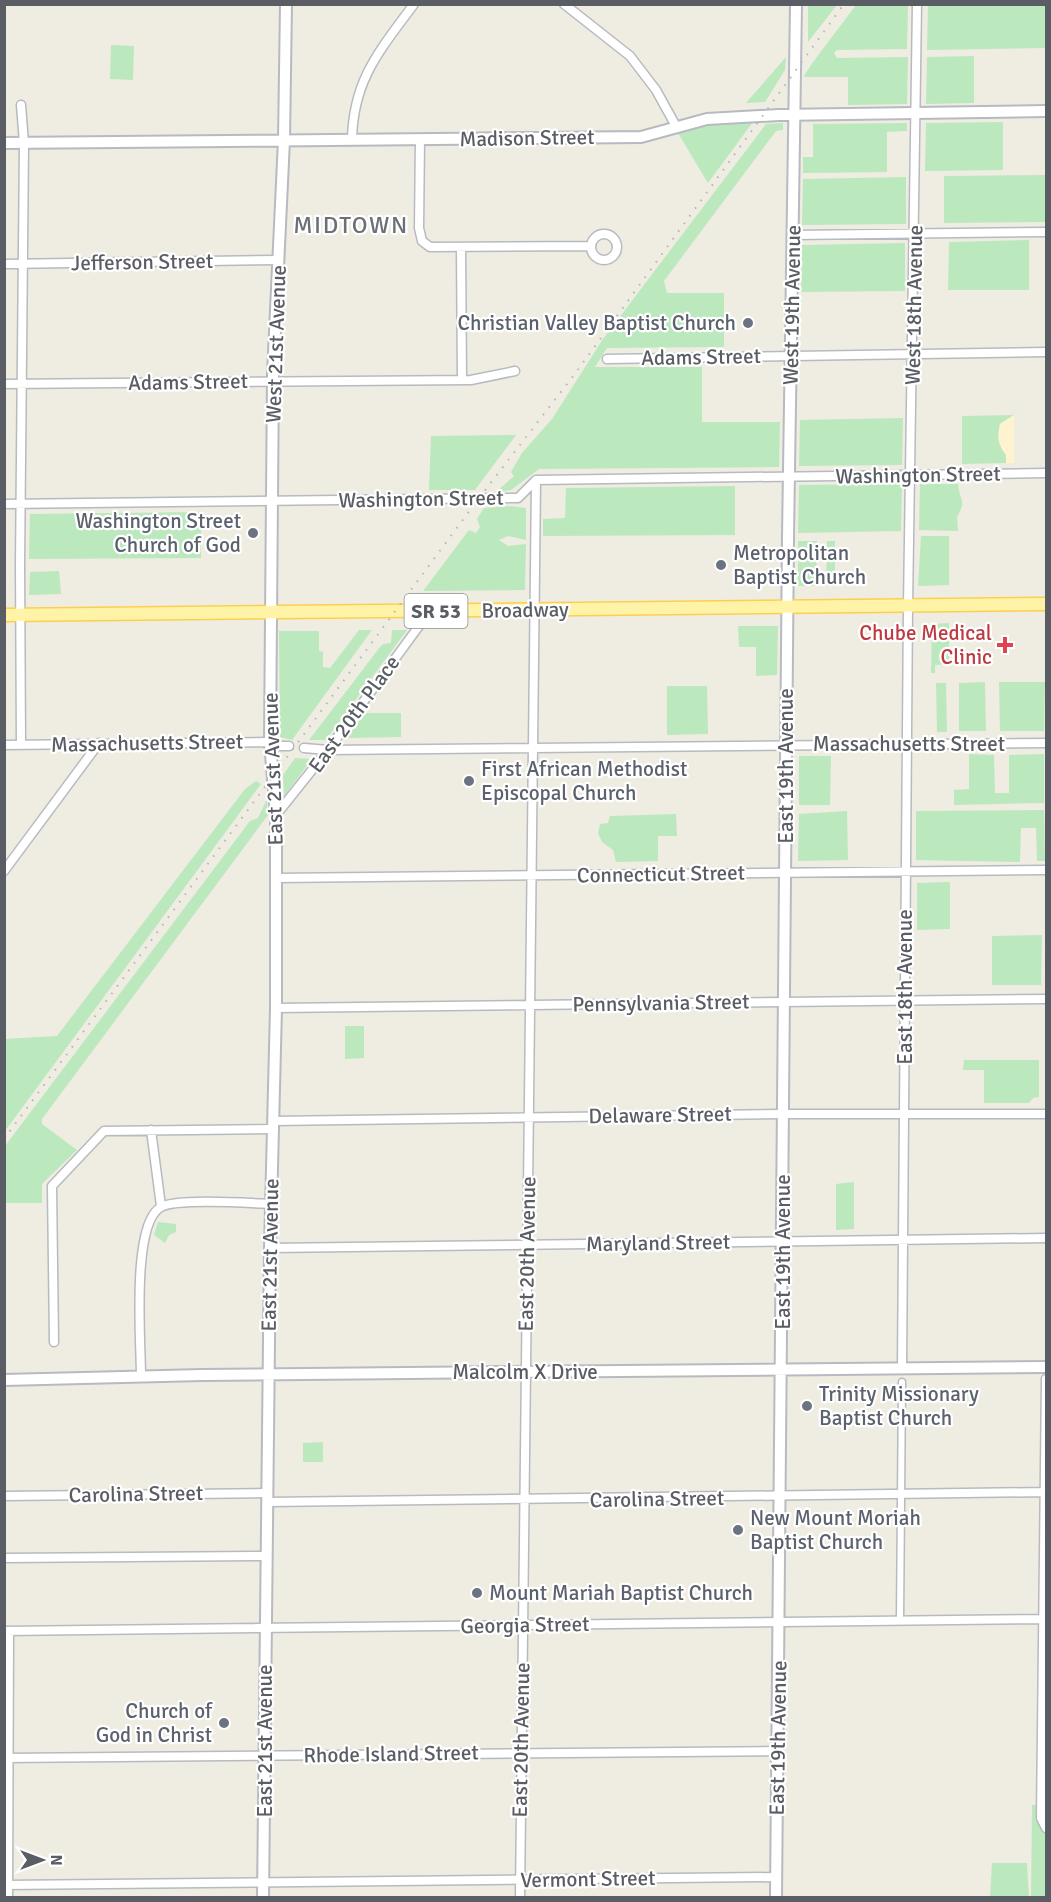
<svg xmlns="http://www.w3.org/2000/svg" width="1051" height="1902" viewBox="0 0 1051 1902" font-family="Signika,sans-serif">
  <rect width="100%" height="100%" fill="#efece2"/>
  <path fill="#bce8be" d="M808 5H837L808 42Z
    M856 5H908L907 49 837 50 834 53 837 58 908 57 907 104 848 105V77H804C805 71 849 15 856 5Z
    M928 5H1046V48L927 50Z
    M111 45 134 46 133 80 110 79Z
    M974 56V103L926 104 927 57Z
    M786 57 785 70 765 102 746 103Z
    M753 122 708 183 678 133 712 123Z
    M1003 122V170L925 171 926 123Z
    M783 123V130L776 131 664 281 667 293H724V347L607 348 595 367H702V422H780L779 467 539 469 511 490 496 492 514 476 511 472 522 453 552 419 603 339 766 124Z
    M907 123V131L887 132V172L803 173V157H813V124Z
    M1046 175V222L944 223V176Z
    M906 177V224L802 225 803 179Z
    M1029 240V290H948L949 242Z
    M905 243V291L801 292 802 245Z
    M1014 415 1000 424C997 438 998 444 1006 455V463L962 464V416Z
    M903 418 902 465 799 466 800 420Z
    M516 435 475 490H429L431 436Z
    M902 484 901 531 798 533 799 485Z
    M920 484H958C960 503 967 499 957 517L958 531 919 530Z
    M735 486V535L543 536V519L565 518 566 488Z
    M510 506 526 508V540L508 536 499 540 508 546 526 544 525 590 423 591 469 530 476 533 480 527 477 519 484 508Z
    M201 512V558L29 559 30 514Z
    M921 536H949V585L918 586Z
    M798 541H817L816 586H798Z
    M827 541H835V586H826Z
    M59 571 61 594 29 595 30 572Z
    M949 623V664L935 665V673H931L932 624Z
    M738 626H778L777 675 756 676V647H739Z
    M359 630H372L292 740 280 737 279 631H319V651L323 652V667L330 668Z
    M392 630H407L326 740H309L380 647 383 644 391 643Z
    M985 682 986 731H959V683Z
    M999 682H1045L1044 731H1000Z
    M936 683H946L947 732H937Z
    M667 686H707L708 734 667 735Z
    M365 713H401V737L347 738Z
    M969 754 994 755 995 793H1009V755L1044 754V803L954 805V790L969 789Z
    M799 756H831L830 805H799Z
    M295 758 312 759 284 796 283 775Z
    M256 781 261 784 5 1131V1039L57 1036 245 789Z
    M267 799 268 815 42 1119V1124L77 1150 42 1184V1203H5V1146L250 821 258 818Z
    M1044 810 1045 861H1037L1036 828H1021L1020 862 916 860V811Z
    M847 811 848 860 798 861 799 814Z
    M676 814 677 836H658V861L616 862 613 850 602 842 598 833 600 824 608 823 610 816Z
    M950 882V929L917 930V883Z
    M1042 935 1041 985H992V936Z
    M345 1026H364V1058L345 1059Z
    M964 1060H1039V1097L1033 1098 1029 1103H984V1070H963Z
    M854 1182V1229L836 1230V1184Z
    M158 1222 176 1224V1232L169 1235 165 1243 154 1235Z
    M323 1442V1462H303V1443Z
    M1032 1805H1046V1897L1031 1898Z
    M992 1863H1027L1029 1897H990Z"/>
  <path fill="#fdf4cf" d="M1014 415V463H1006V455C998 444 997 438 1000 424Z"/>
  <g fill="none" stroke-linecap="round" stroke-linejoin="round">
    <g stroke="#b7bac0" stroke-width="9">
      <path id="pedestrian" d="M900 1620 902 1382"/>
    </g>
    <g stroke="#b7bac0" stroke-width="11">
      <path id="minor" d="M564 4 630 56 656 90 677 128
        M420 139 419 228 422 241 430 247 591 246
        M352 140C353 80 380 50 414 4
        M591 247a13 13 0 1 1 26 0a13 13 0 1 1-26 0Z
        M792 235 1046 232
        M461 248 462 380
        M4 264 279 260
        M607 359 1046 352
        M4 384 471 380 515 371
        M4 504 518 498 536 480 1046 473
        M4 745 270 742 279 746H289
        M21 745 20 565 24 143 21 105
        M304 748 328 750 1046 743
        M276 815 328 750 430 611
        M4 871 99 743
        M276 878 1046 870
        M276 1008 1046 999
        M273 1121 784 1114H1046
        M151 1130 161 1206
        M270 1248 1046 1238
        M54 1342 52 1186 104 1131 273 1129
        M902 1368 908 606 917 4
        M141 1376C141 1343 131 1223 161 1207 177 1198 249 1203 271 1204
        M1046 1379 1041 1818 1046 1828
        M4 1496 267 1493
        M267 1502 1046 1492
        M4 1558 266 1556
        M4 1631 1046 1619
        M4 1758 778 1751
        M4 1885 776 1877
        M8 1898 9 1631
        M520 1898 536 480"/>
    </g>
    <g stroke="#b7bac0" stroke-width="14">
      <path id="tertiary" d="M4 143 641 137 707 119 779 115 1046 111
        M4 1380 202 1375 1046 1367
        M263 1898 270 1248 276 1008V815L270 742 273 374 284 140 286 4
        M776 1898 788 537 796 4"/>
    </g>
    <g stroke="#fcd04e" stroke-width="15">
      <path id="primary" d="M4 615 1046 604"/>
    </g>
    <use href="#pedestrian" stroke="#fff" stroke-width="6"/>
    <use href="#minor" stroke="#fff" stroke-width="8"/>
    <use href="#tertiary" stroke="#fff" stroke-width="10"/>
    <use href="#primary" stroke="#fff3a7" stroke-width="12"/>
    <path stroke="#b4b5b5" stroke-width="2" stroke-dasharray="1.5 8" stroke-linecap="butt" d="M4 1139 479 498 574 375 844 4"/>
  </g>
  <g fill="#6b7280" stroke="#fff" stroke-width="2">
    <circle cx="748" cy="323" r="6"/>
    <circle cx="253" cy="533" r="6"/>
    <circle cx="721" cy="565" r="6"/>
    <circle cx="469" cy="781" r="6"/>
    <circle cx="807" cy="1406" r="6"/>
    <circle cx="738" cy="1530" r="6"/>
    <circle cx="477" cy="1593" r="6"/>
    <circle cx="224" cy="1723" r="6"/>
  </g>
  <path fill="#e0444e" stroke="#fff" stroke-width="2" d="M1002 636h6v6h6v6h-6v6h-6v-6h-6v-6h6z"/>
  <g text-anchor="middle" stroke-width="4.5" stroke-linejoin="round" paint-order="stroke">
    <rect fill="#fff" stroke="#8c8e92" stroke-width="1.5" x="404.5" y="594" width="63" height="34" rx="4.5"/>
    <g font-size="20" font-weight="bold" fill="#5a5e64">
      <text x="436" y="618">SR 53</text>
    </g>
    <g font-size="21" fill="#5a5e64" stroke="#fff">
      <text transform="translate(527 138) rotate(-1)" y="7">Madison Street</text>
      <text transform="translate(142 262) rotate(-1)" y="7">Jefferson Street</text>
      <text transform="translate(792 305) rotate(-89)" y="7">West 19th Avenue</text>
      <text transform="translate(914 305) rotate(-89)" y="7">West 18th Avenue</text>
      <text transform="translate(276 344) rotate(-88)" y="7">West 21st Avenue</text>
      <text transform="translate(701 357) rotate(-1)" y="7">Adams Street</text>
      <text transform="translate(188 382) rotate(-1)" y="7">Adams Street</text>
      <text transform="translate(918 475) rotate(-1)" y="7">Washington Street</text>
      <text transform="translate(421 499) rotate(-1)" y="7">Washington Street</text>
      <text transform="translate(525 610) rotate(-1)" y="7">Broadway</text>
      <text transform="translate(354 714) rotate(-54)" y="7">East 20th Place</text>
      <text transform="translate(147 743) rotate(-1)" y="7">Massachusetts Street</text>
      <text x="909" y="751">Massachusetts Street</text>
      <text transform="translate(786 766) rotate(-90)" y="7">East 19th Avenue</text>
      <text transform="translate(273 769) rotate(-92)" y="7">East 21st Avenue</text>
      <text transform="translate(661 874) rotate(-1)" y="7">Connecticut Street</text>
      <text transform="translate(905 987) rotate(-90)" y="7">East 18th Avenue</text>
      <text transform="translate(661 1003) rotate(-1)" y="7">Pennsylvania Street</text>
      <text transform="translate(660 1115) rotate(-1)" y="7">Delaware Street</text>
      <text transform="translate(658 1243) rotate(-1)" y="7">Maryland Street</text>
      <text transform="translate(783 1252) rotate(-90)" y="7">East 19th Avenue</text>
      <text transform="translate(527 1254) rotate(-89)" y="7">East 20th Avenue</text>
      <text transform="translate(270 1255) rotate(-89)" y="7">East 21st Avenue</text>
      <text x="525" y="1379">Malcolm X Drive</text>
      <text transform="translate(136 1494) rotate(-1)" y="7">Carolina Street</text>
      <text transform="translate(657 1499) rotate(-1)" y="7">Carolina Street</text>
      <text transform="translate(525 1625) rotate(-1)" y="7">Georgia Street</text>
      <text transform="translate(778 1738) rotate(-89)" y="7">East 19th Avenue</text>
      <text transform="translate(521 1740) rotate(-89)" y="7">East 20th Avenue</text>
      <text transform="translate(265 1741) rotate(-90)" y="7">East 21st Avenue</text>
      <text transform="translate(391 1754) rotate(-1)" y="7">Rhode Island Street</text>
      <text transform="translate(588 1879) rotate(-1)" y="7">Vermont Street</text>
    </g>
    <g font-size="21" fill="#5b616d" stroke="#fff" text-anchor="start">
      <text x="736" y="330" text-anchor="end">Christian Valley Baptist Church</text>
      <text x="241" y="528" text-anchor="end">Washington Street<tspan x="241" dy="24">Church of God</tspan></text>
      <text x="733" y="560">Metropolitan<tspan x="733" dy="24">Baptist Church</tspan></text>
      <text x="481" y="776">First African Methodist<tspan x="481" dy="24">Episcopal Church</tspan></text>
      <text x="819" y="1401">Trinity Missionary<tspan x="819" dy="24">Baptist Church</tspan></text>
      <text x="750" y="1525">New Mount Moriah<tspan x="750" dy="24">Baptist Church</tspan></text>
      <text x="489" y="1600">Mount Mariah Baptist Church</text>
      <text x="212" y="1718" text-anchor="end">Church of<tspan x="212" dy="24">God in Christ</tspan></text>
    </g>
    <g font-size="21" fill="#be3a42" stroke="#fff" text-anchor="end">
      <text x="992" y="640">Chube Medical<tspan x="992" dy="24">Clinic</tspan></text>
    </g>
    <g font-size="24" letter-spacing="1.5" fill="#6b7076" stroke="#fff">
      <text x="351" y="233">MIDTOWN</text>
    </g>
  </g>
  <rect width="1051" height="1902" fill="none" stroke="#5a5e64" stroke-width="12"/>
  <g transform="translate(42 1860) rotate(90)" stroke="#ffffff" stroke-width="4.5" paint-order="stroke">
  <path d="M0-4.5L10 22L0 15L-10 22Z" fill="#5a5e64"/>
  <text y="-9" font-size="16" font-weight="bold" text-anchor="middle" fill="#5a5e64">N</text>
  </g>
</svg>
